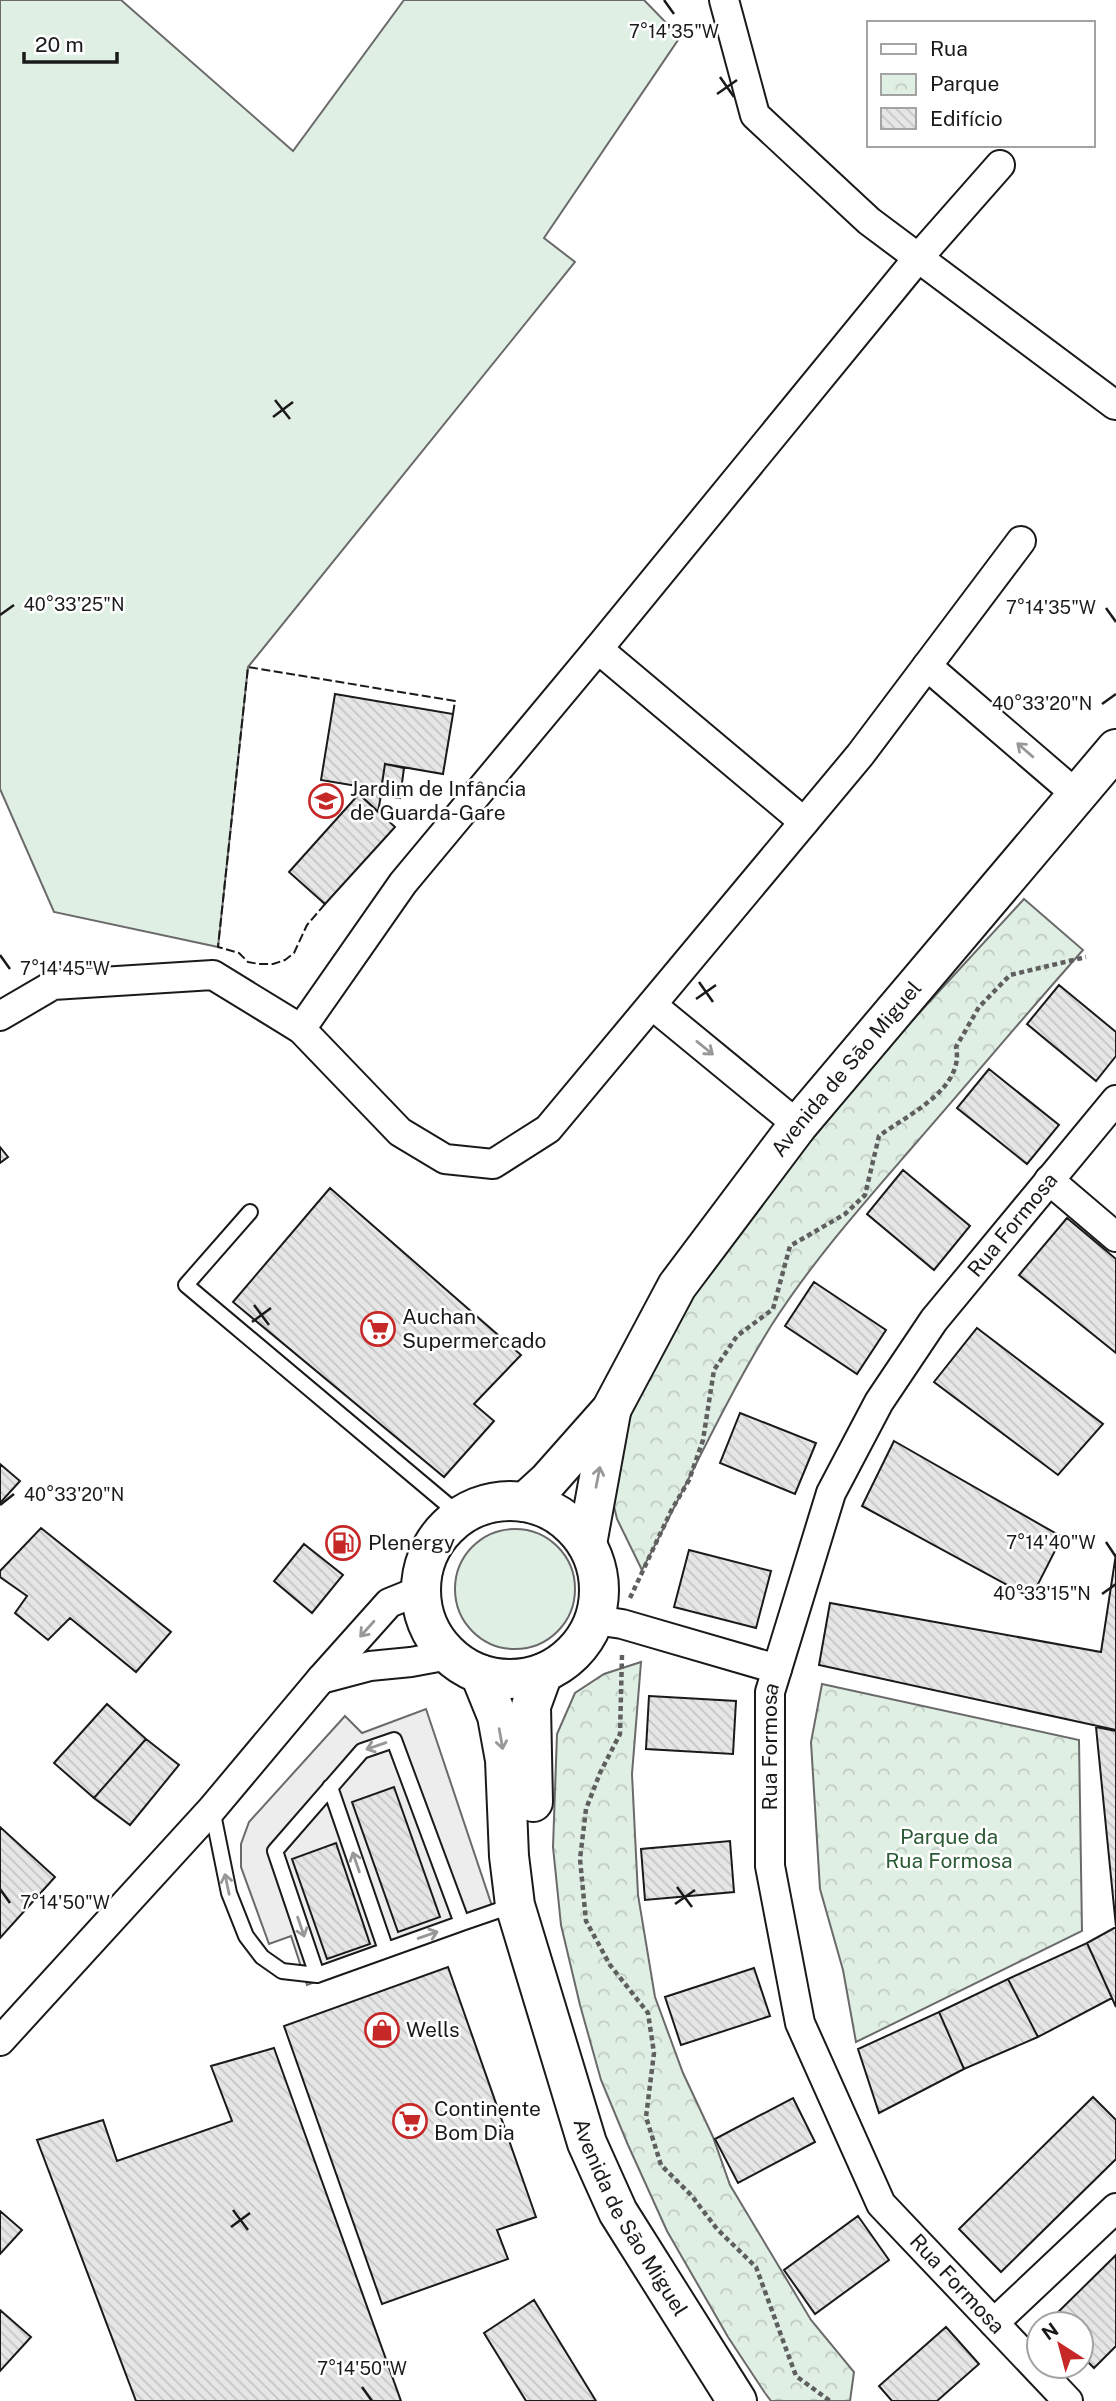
<svg xmlns="http://www.w3.org/2000/svg" width="1116" height="2401" viewBox="0 0 1116 2401" font-family="'Public Sans',sans-serif">
  <defs>
    <pattern id="park-crowns" width="20" height="18" patternUnits="userSpaceOnUse" patternTransform="scale(1.75)"><rect width="20" height="18" fill="#e0efe3"/><path d="M2 6a3 3 0 1 1 6 0M12 15a3 3 0 1 1 6 0" fill="none" stroke="#c0ccc2"/></pattern>
    <pattern id="building-back-hatch" width="6" height="6" patternUnits="userSpaceOnUse" patternTransform="scale(1.75)"><rect width="6" height="6" fill="#e6e6e6"/><path d="M-1 5l2 2M0 0l6 6M5-1l2 2" fill="none" stroke="#c5c5c5"/></pattern>
  </defs>
  <rect width="100%" height="100%" fill="#fff"/>
  <path fill="#e0efe3" stroke="#6a6a6a" stroke-width="2" d="M0 0H121L293 151 404 0H644L680 37 544 238 575 262 248 667 218 947 54 912 0 789Z
    M455 1589a60 60 0 1 1 120 0a60 60 0 1 1-120 0Z"/>
  <path fill="url(#park-crowns)" stroke="#6a6a6a" stroke-width="2" d="M1024 899 1083 950C1026 1014 972 1079 916 1143 865 1202 813 1260 771 1326 723 1404 685 1489 642 1570L617 1519 613 1502 619 1434 689 1287 898 1036Z
    M641 1662 632 1774 638 1895 655 1997 683 2073 713 2137 730 2185 811 2320 854 2372 850 2401H771L765 2393 728 2337 667 2231 628 2145 601 2080 580 2005 561 1925 553 1847 557 1734 575 1693 604 1674Z
    M822 1684 1079 1740 1082 1931 856 2042 843 1970 820 1889 811 1742Z"/>
  <path fill="#ededed" stroke="#6a6a6a" stroke-width="2" d="M426 1709 495 1915 307 1985 291 1936 269 1944 241 1867V1844L249 1822 345 1716 362 1733Z"/>
  <path fill="url(#building-back-hatch)" stroke="#1a1a1a" stroke-width="2" d="M335 694 453 714 443 774 385 764 381 790 321 780Z
    M385 764 404 768 400 798 381 795 378 812 359 794 360 786 381 790Z
    M359 794 395 827 325 904 289 872Z
    M1059 985 1116 1032V1056L1096 1081 1027 1024Z
    M989 1069 1059 1125 1027 1164 957 1108Z
    M0 1147 8 1157 0 1163Z
    M903 1170 970 1226 934 1270 867 1214Z
    M330 1188 521 1355 474 1404 494 1421 444 1477 233 1302Z
    M1067 1218 1116 1259V1353L1019 1275Z
    M814 1282 886 1330 857 1374 785 1326Z
    M977 1328 1103 1424 1058 1475 934 1382Z
    M740 1413 816 1443 795 1494 720 1463Z
    M894 1441 1062 1537 1031 1598 862 1506Z
    M0 1464 20 1481 0 1503Z
    M41 1528 171 1632 136 1672 70 1618 48 1640 15 1613 27 1596 0 1577V1571Z
    M304 1544 343 1575 312 1613 274 1581Z
    M689 1550 771 1571 756 1628 674 1607Z
    M1116 1554V1730L819 1665 830 1603 1101 1652Z
    M649 1696 736 1701 733 1754 646 1749Z
    M107 1704 146 1739 94 1798 54 1763Z
    M1096 1727 1116 1731V1927Z
    M146 1739 179 1765 130 1825 94 1798Z
    M394 1787 440 1917 398 1932 352 1802Z
    M0 1827 55 1877 0 1938Z
    M730 1841 734 1892 645 1900 641 1849Z
    M336 1843 370 1944 327 1959 292 1859Z
    M1116 1927V2007L1087 1943Z
    M1087 1943 1112 1998 1038 2037 1008 1979Z
    M448 1967 536 2217 497 2230 508 2259 382 2304 284 2026Z
    M754 1968 770 2016 681 2045 665 1997Z
    M1008 1979 1038 2037 964 2069 939 2012Z
    M939 2012 964 2069 879 2113 858 2049Z
    M274 2048 401 2401H136L37 2140 103 2120 117 2161 232 2121 211 2066Z
    M1093 2097 1116 2120V2159L1001 2272 959 2229Z
    M793 2098 815 2142 738 2183 715 2139Z
    M0 2211 22 2230 0 2254Z
    M858 2216 889 2260 815 2314 784 2270Z
    M1116 2255V2346L1094 2368 1081 2355V2324H1050L1048 2322Z
    M534 2300 596 2401H526L484 2333Z
    M0 2310 31 2337 0 2371Z
    M946 2327 979 2364 937 2401H892L879 2386Z"/>
  <g fill="none" stroke-linecap="round" stroke-linejoin="round">
    <g stroke="#1a1a1a" stroke-width="18">
      <path id="service" d="M250 1212 186 1285 461 1516
        M330 1787 386 1950
        M212 1809 229 1893 246 1936 262 1957 282 1971 317 1975 462 1923 394 1740 362 1751 275 1851 317 1975
        M462 1923 514 1905"/>
    </g>
    <g stroke="#1a1a1a" stroke-width="32">
      <g id="minor">
        <path d="M724 0 755 115 869 221 1115 405"/>
        <path d="M598 649 804 822"/>
        <path d="M927 666 1077 795"/>
        <path d="M652 1005 798 1125"/>
        <path d="M0 1016 53 985 213 975 301 1029 400 1132 445 1159 493 1164 548 1129 860 755 1021 541"/>
        <path d="M301 1029 403 883 598 649 918 258 1000 165"/>
        <path d="M1049 1180 1116 1237"/>
        <path d="M595 1620 622 1624 777 1669"/>
        <path d="M321 1679 370 1666 411 1662 449 1655"/>
        <path d="M0 2041 212 1809 321 1679 389 1603 421 1590"/>
        <path d="M994 2323 1116 2208"/>
        <path id="s1" d="M1068 2401 881 2204 800 2023 770 1866V1692L831 1493 879 1402 934 1320 1116 1100"/>
      </g>
    </g>
    <g stroke="#1a1a1a" stroke-width="42">
      <g id="primary">
        <circle cx="510" cy="1590" r="89"/>
        <path id="s2" d="M525 1502 548 1481 611 1410 677 1286 798 1125 1116 749"/>
        <path d="M587 1544 611 1412"/>
        <path id="s3" d="M480 1674 497 1716 505 1760 509 1856 515 1905 587 2143 618 2212 737 2401"/>
        <path d="M533 1802 531 1706 543 1673"/>
      </g>
    </g>
    <path stroke="#5f5f5f" stroke-width="4.5" stroke-dasharray="5 3.5" stroke-linecap="butt" d="M630 1598 671 1511 689 1480 703 1440 714 1370 737 1336 773 1309 790 1246 845 1214 865 1195 879 1136C907 1115 965 1089 956 1047L979 1007 1010 975 1086 957
      M622 1655 620 1734 600 1773 586 1809 580 1859 586 1921 610 1965 648 2013 654 2053 646 2117 661 2165 691 2195 717 2229 756 2267 796 2376 830 2401"/>
    <use href="#service" stroke="#fff" stroke-width="14"/>
    <use href="#minor" stroke="#fff" stroke-width="28"/>
    <use href="#primary" stroke="#fff" stroke-width="38"/>
    <path stroke="#1a1a1a" stroke-width="2" stroke-dasharray="9 3.5" stroke-linecap="butt" d="M325 904 307 925 294 953 285 960 273 964H259L248 962 239 953 218 947 248 667 455 701 453 714"/>
  </g>
  <defs><path id="oneway-shaft" d="M-6 0H5M1.5-3L5.5 0L1.5 3" fill="none" stroke-width="1.6" stroke-linecap="round" stroke-linejoin="round" transform="scale(1.75)"/></defs>
  <g stroke="#989898">
    <use href="#oneway-shaft" transform="translate(1025 750) rotate(-139)"/>
    <use href="#oneway-shaft" transform="translate(705 1048) rotate(39)"/>
    <use href="#oneway-shaft" transform="translate(598 1477) rotate(-79)"/>
    <use href="#oneway-shaft" transform="translate(367 1629) rotate(132)"/>
    <use href="#oneway-shaft" transform="translate(501 1739) rotate(80)"/>
    <use href="#oneway-shaft" transform="translate(376 1746) rotate(161)"/>
    <use href="#oneway-shaft" transform="translate(356 1862) rotate(-109)"/>
    <use href="#oneway-shaft" transform="translate(227 1884) rotate(-102)"/>
    <use href="#oneway-shaft" transform="translate(301 1927) rotate(71)"/>
    <use href="#oneway-shaft" transform="translate(428 1935) rotate(-19)"/>
  </g>
  <path fill="none" stroke="#1a1a1a" stroke-width="2.5" d="M664 0 674 14M720 77 734 97M717 94 737 80M275 400 290 419M273 417 293 402M1106 608 1116 622M0 615 14 605M1102 704 1116 694M0 955 10 969M699 982 713 1002M696 999 716 985M254 1305 269 1325M252 1322 271 1308M0 1505 14 1494M1106 1542 1116 1557M1102 1594 1116 1584M677 1887 692 1907M0 1889 10 1903M675 1904 695 1890M233 2210 248 2230M231 2227 250 2213M362 2387 372 2401"/>
  <defs>
    <g id="school-ring" transform="scale(1.75)"><circle r="9.5" fill="#fff" stroke="#c62828" stroke-width="1.5"/><path d="M0-5L7-2L0 1L-7-2ZM-4 1L0 2.5L4 1V4Q0 6-4 4Z" fill="#c62828"/></g>
    <g id="supermarket-ring" transform="scale(1.75)"><circle r="9.5" fill="#fff" stroke="#c62828" stroke-width="1.5"/><path d="M-6-5.5h2.5l.6 2H6L4.5 2H-2.5L-4.4-4H-6ZM-1.5 3.2a1.3 1.3 0 1 0 .1 0ZM3 3.2a1.3 1.3 0 1 0 .1 0Z" fill="#c62828"/></g>
    <g id="fuel-ring" transform="scale(1.75)"><circle r="9.5" fill="#fff" stroke="#c62828" stroke-width="1.5"/><path d="M-5.5-6h7V0h2V4h1.3V-2.5L3-4.5l.8-.8L6-3V5H2.5V1h-1V6h-7ZM-4.2-4.7v3.2H.2V-4.7Z" fill="#c62828"/></g>
    <g id="shop-ring" transform="scale(1.75)"><circle r="9.5" fill="#fff" stroke="#c62828" stroke-width="1.5"/><path d="M-5-2.5h2.3a2.7 3.5 0 0 1 5.4 0H5L5.5 6h-11ZM-1.5-2.5h3a1.5 2.3 0 0 0-3 0Z" fill="#c62828"/></g>
  </defs>
  <g fill-rule="evenodd">
    <use href="#school-ring" x="326" y="801"/>
    <use href="#supermarket-ring" x="378" y="1329"/>
    <use href="#fuel-ring" x="343" y="1543"/>
    <use href="#shop-ring" x="382" y="2030"/>
    <use href="#supermarket-ring" x="410" y="2121"/>
  </g>
  <g text-anchor="middle" stroke-width="5" stroke-linejoin="round" paint-order="stroke">
    <g font-size="21" fill="#1a1a1a" stroke="#fff" text-anchor="start">
      <text x="350" y="796">Jardim de Infância<tspan x="350" dy="24">de Guarda-Gare</tspan></text>
      <text x="402" y="1324">Auchan<tspan x="402" dy="24">Supermercado</tspan></text>
      <text x="368" y="1550">Plenergy</text>
      <text x="406" y="2037">Wells</text>
      <text x="434" y="2116">Continente<tspan x="434" dy="24">Bom Dia</tspan></text>
    </g>
    <g font-size="21" fill="#1a1a1a" stroke="#fff">
      <text dy="7" stroke="none"><textPath href="#s2" startOffset="542">Avenida de São Miguel</textPath></text>
      <text dy="7" stroke="none"><textPath href="#s1" startOffset="1337">Rua Formosa</textPath></text>
      <text dy="7" stroke="none"><textPath href="#s1" startOffset="749">Rua Formosa</textPath></text>
      <text dy="7" stroke="none"><textPath href="#s3" startOffset="570">Avenida de São Miguel</textPath></text>
      <text transform="translate(957 2284) rotate(47)" y="7">Rua Formosa</text>
    </g>
    <g font-size="21" fill="#2b5a34" stroke="#fff">
      <text x="949" y="1844">Parque da<tspan x="949" dy="24">Rua Formosa</tspan></text>
    </g>
  </g>
  <g font-size="18" text-anchor="middle" fill="#1a1a1a" stroke="#fff" stroke-width="5" stroke-linejoin="round" paint-order="stroke">
    <text x="674" y="38">7°14'35"W</text>
    <text x="74" y="611">40°33'25"N</text>
    <text x="1051" y="614">7°14'35"W</text>
    <text x="1042" y="710">40°33'20"N</text>
    <text x="65" y="975">7°14'45"W</text>
    <text x="74" y="1501">40°33'20"N</text>
    <text x="1051" y="1549">7°14'40"W</text>
    <text x="1042" y="1600">40°33'15"N</text>
    <text x="65" y="1909">7°14'50"W</text>
    <text x="362" y="2375">7°14'50"W</text>
  </g>
  <rect x="867" y="21" width="228" height="126" fill="#ffffff" stroke="#a3a3a3" stroke-width="2"/>
  <rect x="881" y="44" width="35" height="10" fill="#ffffff" stroke="#a3a3a3" stroke-width="2"/>
  <text x="930" y="56" font-size="21" fill="#1a1a1a">Rua</text>
  <rect x="881" y="74" width="35" height="21" fill="url(#park-crowns)" stroke="#a3a3a3" stroke-width="2"/>
  <text x="930" y="91" font-size="21" fill="#1a1a1a">Parque</text>
  <rect x="881" y="108" width="35" height="21" fill="url(#building-back-hatch)" stroke="#a3a3a3" stroke-width="2"/>
  <text x="930" y="126" font-size="21" fill="#1a1a1a">Edifício</text>
  <g transform="translate(1060 2345) rotate(324)"><circle r="33" fill="#ffffff" stroke="#a3a3a3" stroke-width="2"/>
  <path d="M0-5L12 26L0 18L-12 26Z" fill="#c62828"/>
  <text y="-10" font-size="19" font-weight="bold" text-anchor="middle" fill="#1a1a1a">N</text>
  </g>
  <path d="M24 52v10h93v-10" fill="none" stroke="#1a1a1a" stroke-width="3.5"/>
  <text x="35" y="52" font-size="21" fill="#1a1a1a" stroke="#ffffff" stroke-width="5" paint-order="stroke">20 m</text>
</svg>
